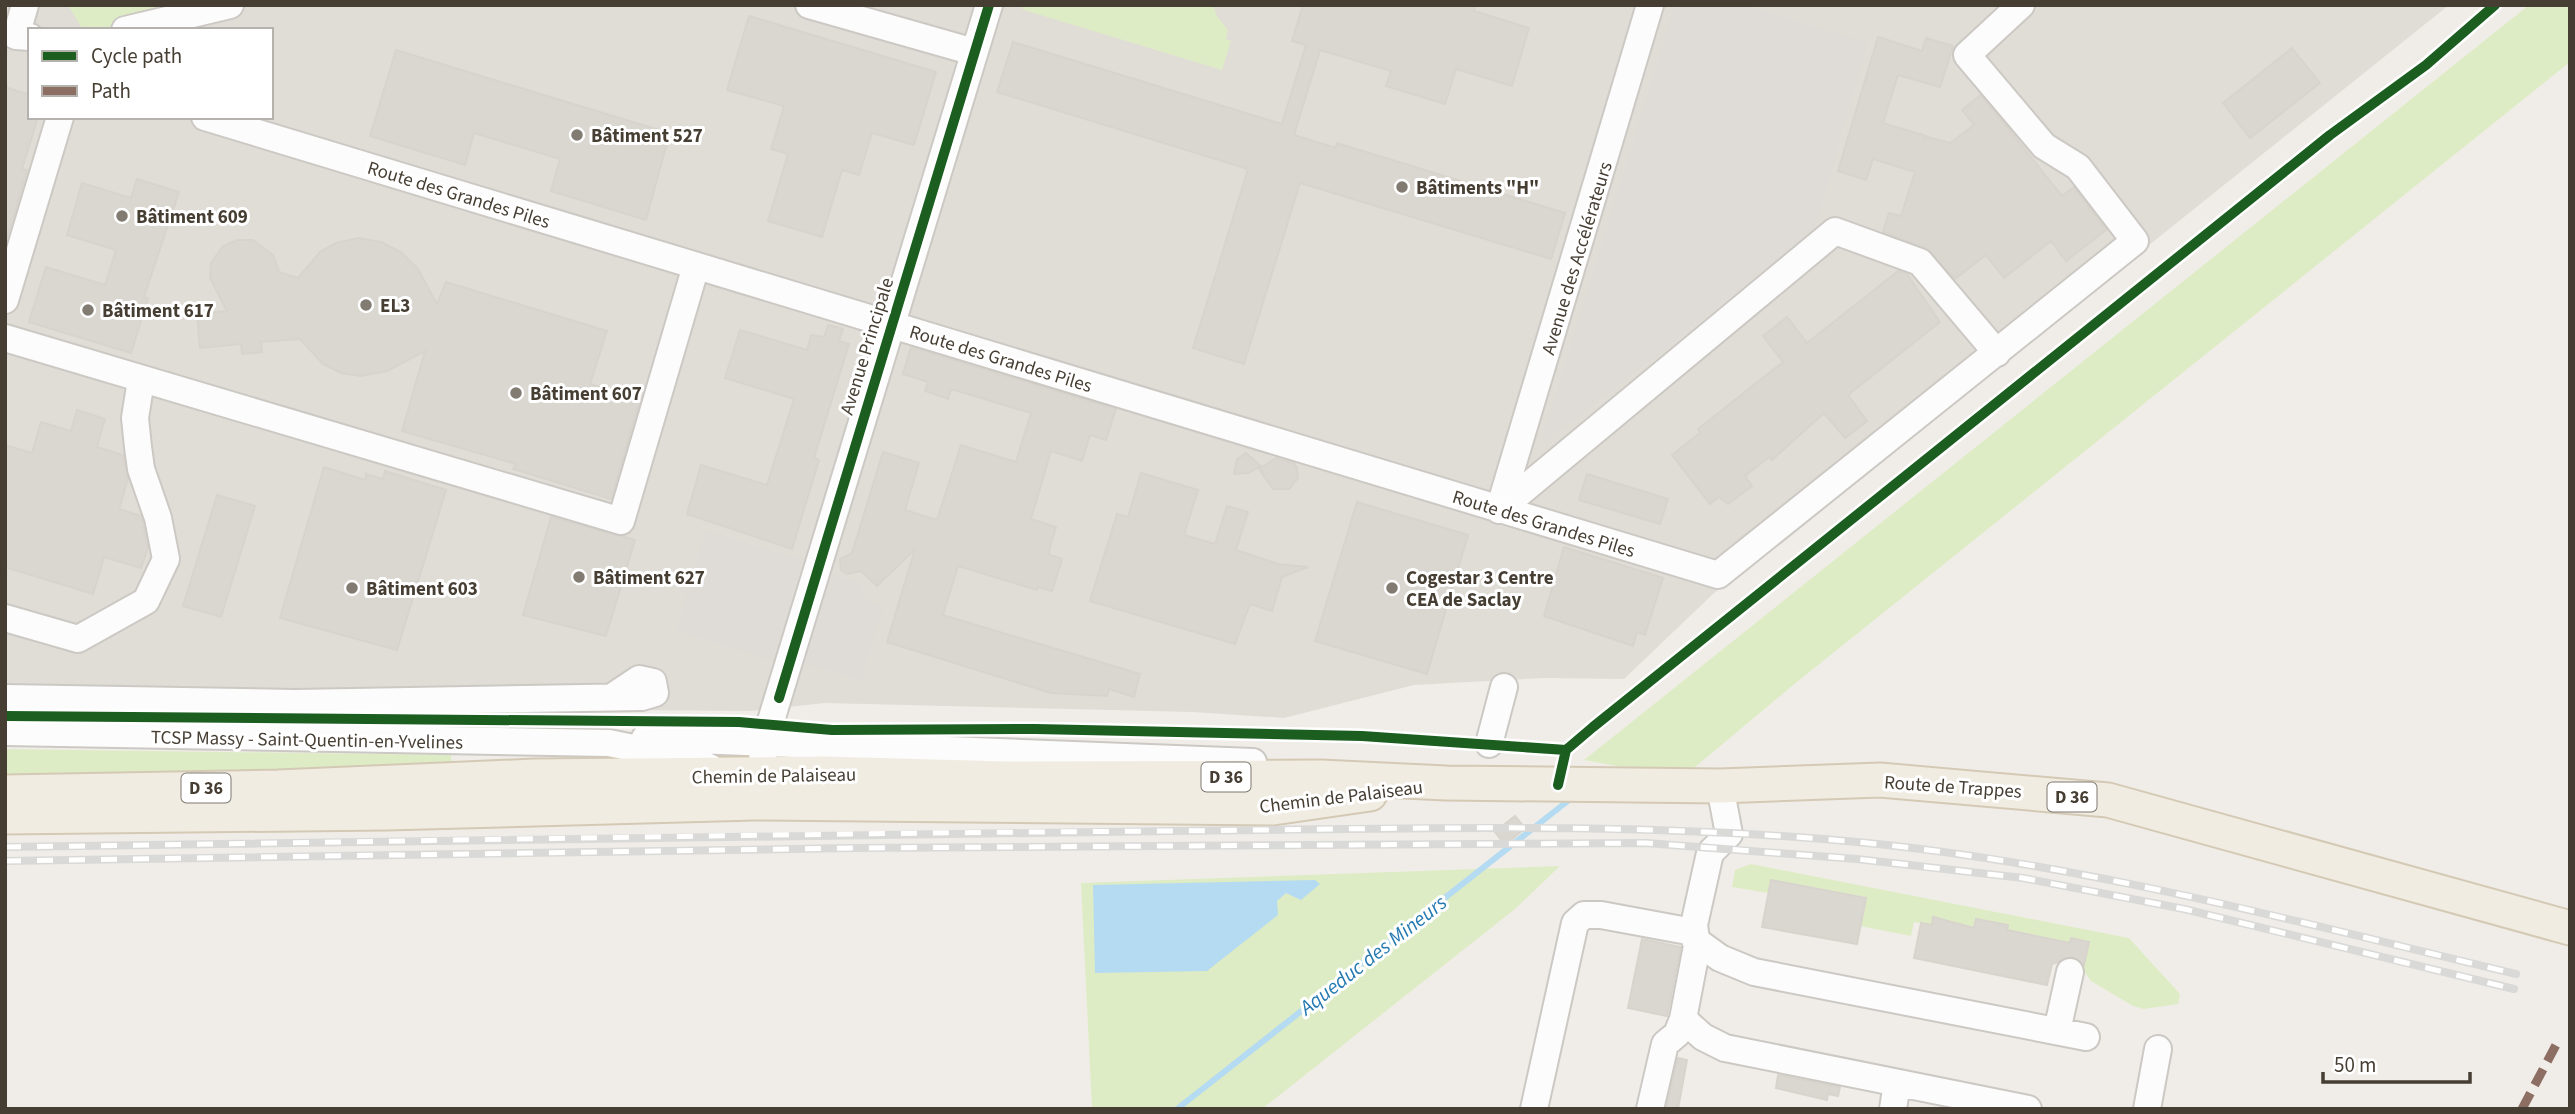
<svg xmlns="http://www.w3.org/2000/svg" width="2575" height="1114" viewBox="0 0 2575 1114" font-family="'Source Sans 3',sans-serif">
  <rect width="100%" height="100%" fill="#f0ede8"/>
  <path fill="#e0dcd6" fill-rule="evenodd" d="M5 5H2449L1713 594 1624 679 1544 678 1414 685 1284 718 1193 712 825 703 751 711 5 705ZM30 30H271V117H30Z"/>
  <path fill="#deecc5" d="M68 5H210L104 30H83Z
    M1020 5H1213L1217 16 1228 30 1226 39 1231 41 1222 70 1024 10Z
    M2529 5H2570V62L1792 686 1682 778 1584 760Z
    M5 749 451 755 452 767 5 780Z
    M1751 864 2129 938 2180 994 2178 1004 2144 1009 2133 1006 2091 981 2083 970 2089 943H2070L2007 930V925L1977 919 1974 928 1933 917 1932 925 1914 922 1911 936 1860 926 1865 897 1771 880 1768 893 1732 887 1735 870Z
    M1560 866 1515 909 1262 1109H1092L1081 883Z"/>
  <path fill="#dfdcd8" d="M1675 5H1744L1867 43 1814 232 1540 446Z
    M706 531 803 560 772 660 676 631Z
    M827 573 860 583 868 602 883 607 861 680 800 662Z"/>
  <path fill="#b4dbf1" d="M1315 880 1320 884 1301 900 1286 893 1277 901 1278 915 1207 971 1095 973 1093 885Z"/>
  <g fill="none" stroke-linecap="round" stroke-linejoin="round">
    <path stroke="#b4dbf1" stroke-width="6" d="M1177 1109 1569 800"/>
  </g>
  <path fill="#dad6d0" stroke="#d8d4cd" stroke-width="2" d="M1303 5H1475L1474 11 1529 28 1512 86 1456 69 1445 104 1386 86 1391 71 1320 50 1294 135 1336 148 1337 143 1565 213 1551 259 1300 183 1244 364 1193 348 1248 169 997 92 1013 42 1282 124 1306 45 1292 41Z
    M749 16 936 72 914 145 872 133 859 175 842 170 822 237 768 221 788 154 771 149 784 106 727 90Z
    M1878 37 1922 51 1926 38 1953 46 1940 87 1898 75 1883 123 1926 136 1925 139 1928 137 1950 143 1974 125 1962 110 1981 95 2062 196 2074 187 2106 230 2066 261 2051 241 2004 278 1986 255 1955 279 1926 248 1883 232 1889 213 1901 216 1915 172 1873 159 1866 180 1838 171Z
    M2292 48 2320 83 2250 138 2223 103Z
    M396 50 672 134 665 150 646 220 551 191 560 159 474 133 465 165 370 136Z
    M5 87 27 94 30 117H38L22 169 27 170 5 244Z
    M137 179 179 192 144 297 148 298 131 353 29 322 46 267 105 285 116 250 67 235 82 183 131 198Z
    M358 238 381 242 401 252 418 269 437 304 446 282 607 331 590 384 640 399 611 499 513 469 516 464 402 431 425 351 387 371 361 376 341 373 323 364 300 339 261 342 262 352 242 354 241 344 200 348 197 314 227 311 210 278 211 263 223 246 237 240H253L273 255 279 272 298 278 320 252 336 243Z
    M1898 271 1907 274 1940 322 1848 395 1867 421 1845 438 1824 413 1772 460 1769 457 1745 476 1752 486 1728 504 1719 497 1710 504 1672 455 1700 433 1698 429 1783 362 1763 336 1787 317 1807 343Z
    M828 325 843 329 839 341 849 344 814 458 819 460 792 549 687 514 701 465 767 485 794 399 725 378 740 330 807 350 811 335 824 337Z
    M911 347 1116 409 1106 440 1090 435 1082 461 1051 451 1031 519 1056 527 1048 554 1062 559 1052 591 1038 587 1037 590 958 566 943 615 1140 674 1134 697 1109 689 1107 696 1051 693 887 642 915 549 877 586 861 571 847 574 841 570 840 559 852 553 883 452 919 463 905 510 937 520 961 445 1016 462 1031 413 951 389 948 399 925 391 928 382 903 374Z
    M77 410 105 419 97 447 123 455 128 479 119 509 141 516 148 547 141 568 104 557 93 594 5 567V445L32 453 41 422 71 431Z
    M1246 453 1261 466 1248 473 1234 474 1237 459Z
    M1276 458 1294 463 1297 468 1298 478 1289 489H1273L1259 469Z
    M324 467 365 480 366 474 383 479 385 471 446 490 397 650 280 618Z
    M1141 473 1198 490 1184 535 1215 544 1227 506 1248 512 1236 550 1278 564 1308 567 1282 577 1272 611 1250 604 1235 644 1090 601 1117 514 1128 517Z
    M1587 474 1668 499 1660 524 1579 500Z
    M217 495 255 506 221 617 183 606Z
    M1357 502 1468 535 1427 674 1315 641Z
    M551 517 635 540 606 636 523 615Z
    M1564 547 1663 578 1645 635 1637 632 1633 646 1544 616Z
    M1515 816 1525 828 1505 845 1495 832Z
    M1771 880 1866 898 1857 944 1762 927Z
    M1933 917 1974 928 1976 919 2008 925 2007 930 2070 943 2071 938 2089 942 2084 965 2073 957 2052 964 2047 985 1914 958 1921 923 1932 925Z
    M1642 939 1681 947 1667 1016 1628 1008Z
    M1678 1058 1687 1060 1678 1109H1666Z
    M1778 1075 1840 1087 1838 1096 1828 1094 1827 1100 1776 1088Z"/>
  <g fill="none" stroke-linecap="round" stroke-linejoin="round">
    <g stroke="#ccc9c4" stroke-width="30">
      <path id="minor" d="M25 5 16 36 30 37
        M809 5 974 52
        M125 30 230 5
        M205 117 1718 575 2135 241 2078 167 2044 146 1967 55 2021 5
        M5 300 60 117
        M5 338 621 521 696 266
        M1499 510 1835 231 1920 262 1997 353
        M1499 510 1650 5
        M5 618 78 639 146 601 166 559 158 518 141 469 138 447 135 418 141 380
        M5 698 295 703 642 697 655 693 653 682 639 679 612 697
        M5 732 609 743 696 761 711 768
        M645 738 1253 762
        M1489 744 1504 687
        M755 791 770 724 989 5
        M1695 940 1720 958 1754 972 2086 1037
        M1683 1019 1703 1037 1725 1048 2028 1109
        M2057 1031 2070 972
        M1534 1109 1575 923 1584 915H1601L1693 932
        M1650 1109 1665 1044 1677 1034 1683 1019 1697 946 1694 925 1710 853 1729 834 1720 786
        M1893 1109 1897 1083
        M2147 1109 2158 1049"/>
    </g>
    <g stroke="#d4c9b4" stroke-width="37">
      <path id="major" d="M5 792 278 787 535 776 825 773 1006 778 1321 777 1446 783 1720 786 1880 780 2108 800 2570 928
        M5 817 387 813 754 803 1273 808 1370 794"/>
    </g>
    <use href="#minor" stroke="#fdfcfc" stroke-width="26"/>
    <use href="#major" stroke="#f1ece2" stroke-width="33"/>
    <g stroke="#d9d9d8" stroke-width="8">
      <path id="rail" d="M5 847C394 842 783 833 1173 831 1401 829 1630 821 1857 842 2081 863 2298 922 2516 974
        M5 861 854 848 1646 843 1857 859 2023 878 2184 909 2514 989"/>
    </g>
    <use href="#rail" stroke="#fff" stroke-width="5" stroke-dasharray="16" stroke-linecap="butt"/>
    <path stroke="#8d6e63" stroke-width="9" stroke-dasharray="18 9" stroke-linecap="butt" d="M2522 1109 2556 1045"/>
    <g stroke="#fff" stroke-width="15">
      <path id="cycleway" d="M779 698 989 5
        M5 716 739 722 832 730 1035 729 1362 736 1566 750
        M1558 785 1566 750 1593 727 2330 135 2426 65 2495 5"/>
    </g>
    <use href="#cycleway" stroke="#1b5e20" stroke-width="10"/>
  </g>
  <g fill="#827b72" stroke="#fff" stroke-width="2.5">
    <circle cx="577" cy="135" r="7"/>
    <circle cx="1402" cy="187" r="7"/>
    <circle cx="122" cy="216" r="7"/>
    <circle cx="366" cy="305" r="7"/>
    <circle cx="88" cy="310" r="7"/>
    <circle cx="516" cy="393" r="7"/>
    <circle cx="579" cy="577" r="7"/>
    <circle cx="352" cy="588" r="7"/>
    <circle cx="1392" cy="588" r="7"/>
  </g>
  <g text-anchor="middle" stroke-width="6" stroke-linejoin="round" paint-order="stroke">
    <g fill="#fff" stroke="#7e7870" stroke-width="2">
      <rect x="1201.5" y="762.5" width="49" height="29" rx="5"/>
      <rect x="181.5" y="773.5" width="49" height="29" rx="5"/>
      <rect x="2047.5" y="782.5" width="49" height="29" rx="5"/>
    </g>
    <g font-size="18" font-weight="bold" fill="#463e33">
      <text x="1226" y="783">D 36</text>
      <text x="206" y="794">D 36</text>
      <text x="2072" y="803">D 36</text>
    </g>
    <g font-size="19" font-weight="bold" fill="#463e33" stroke="#fff" text-anchor="start">
      <text x="591" y="142">Bâtiment 527</text>
      <text x="1416" y="194">Bâtiments "H"</text>
      <text x="136" y="223">Bâtiment 609</text>
      <text x="380" y="312">EL3</text>
      <text x="102" y="317">Bâtiment 617</text>
      <text x="530" y="400">Bâtiment 607</text>
      <text x="593" y="584">Bâtiment 627</text>
      <text x="1406" y="584">Cogestar 3 Centre<tspan x="1406" dy="22">CEA de Saclay</tspan></text>
      <text x="366" y="595">Bâtiment 603</text>
    </g>
    <g font-size="19" fill="#463e33" stroke="#fff">
      <text transform="translate(459 194) rotate(17)" y="7">Route des Grandes Piles</text>
      <text transform="translate(1576 258) rotate(-73)" y="7">Avenue des Accélérateurs</text>
      <text transform="translate(866 346) rotate(-73)" y="7">Avenue Principale</text>
      <text transform="translate(1001 358) rotate(17)" y="7">Route des Grandes Piles</text>
      <text transform="translate(1544 523) rotate(17)" y="7">Route des Grandes Piles</text>
      <text transform="translate(307 739) rotate(1)" y="7">TCSP Massy - Saint-Quentin-en-Yvelines</text>
      <text transform="translate(774 775) rotate(-1)" y="7">Chemin de Palaiseau</text>
      <text transform="translate(1953 786) rotate(4)" y="7">Route de Trappes</text>
      <text transform="translate(1341 796) rotate(-7)" y="7">Chemin de Palaiseau</text>
    </g>
    <g font-size="21" font-style="italic" fill="#2579b1" stroke="#fff">
      <text transform="translate(1373 955) rotate(-38)" y="7">Aqueduc des Mineurs</text>
    </g>
  </g>
  <rect width="2575" height="1114" fill="none" stroke="#463e33" stroke-width="14"/>
  <rect x="28" y="28" width="245" height="91" fill="#ffffff" stroke="#b5b2ad" stroke-width="2"/>
  <rect x="42" y="51" width="35" height="10" fill="#1b5e20" stroke="#b5b2ad" stroke-width="2"/>
  <text x="91" y="63" font-size="21" fill="#463e33">Cycle path</text>
  <rect x="42" y="86" width="35" height="10" fill="#8d6e63" stroke="#b5b2ad" stroke-width="2"/>
  <text x="91" y="98" font-size="21" fill="#463e33">Path</text>
  <path d="M2323 1072v10h147v-10" fill="none" stroke="#463e33" stroke-width="3.5"/>
  <text x="2334" y="1072" font-size="21" fill="#463e33" stroke="#ffffff" stroke-width="5" paint-order="stroke">50 m</text>
</svg>
